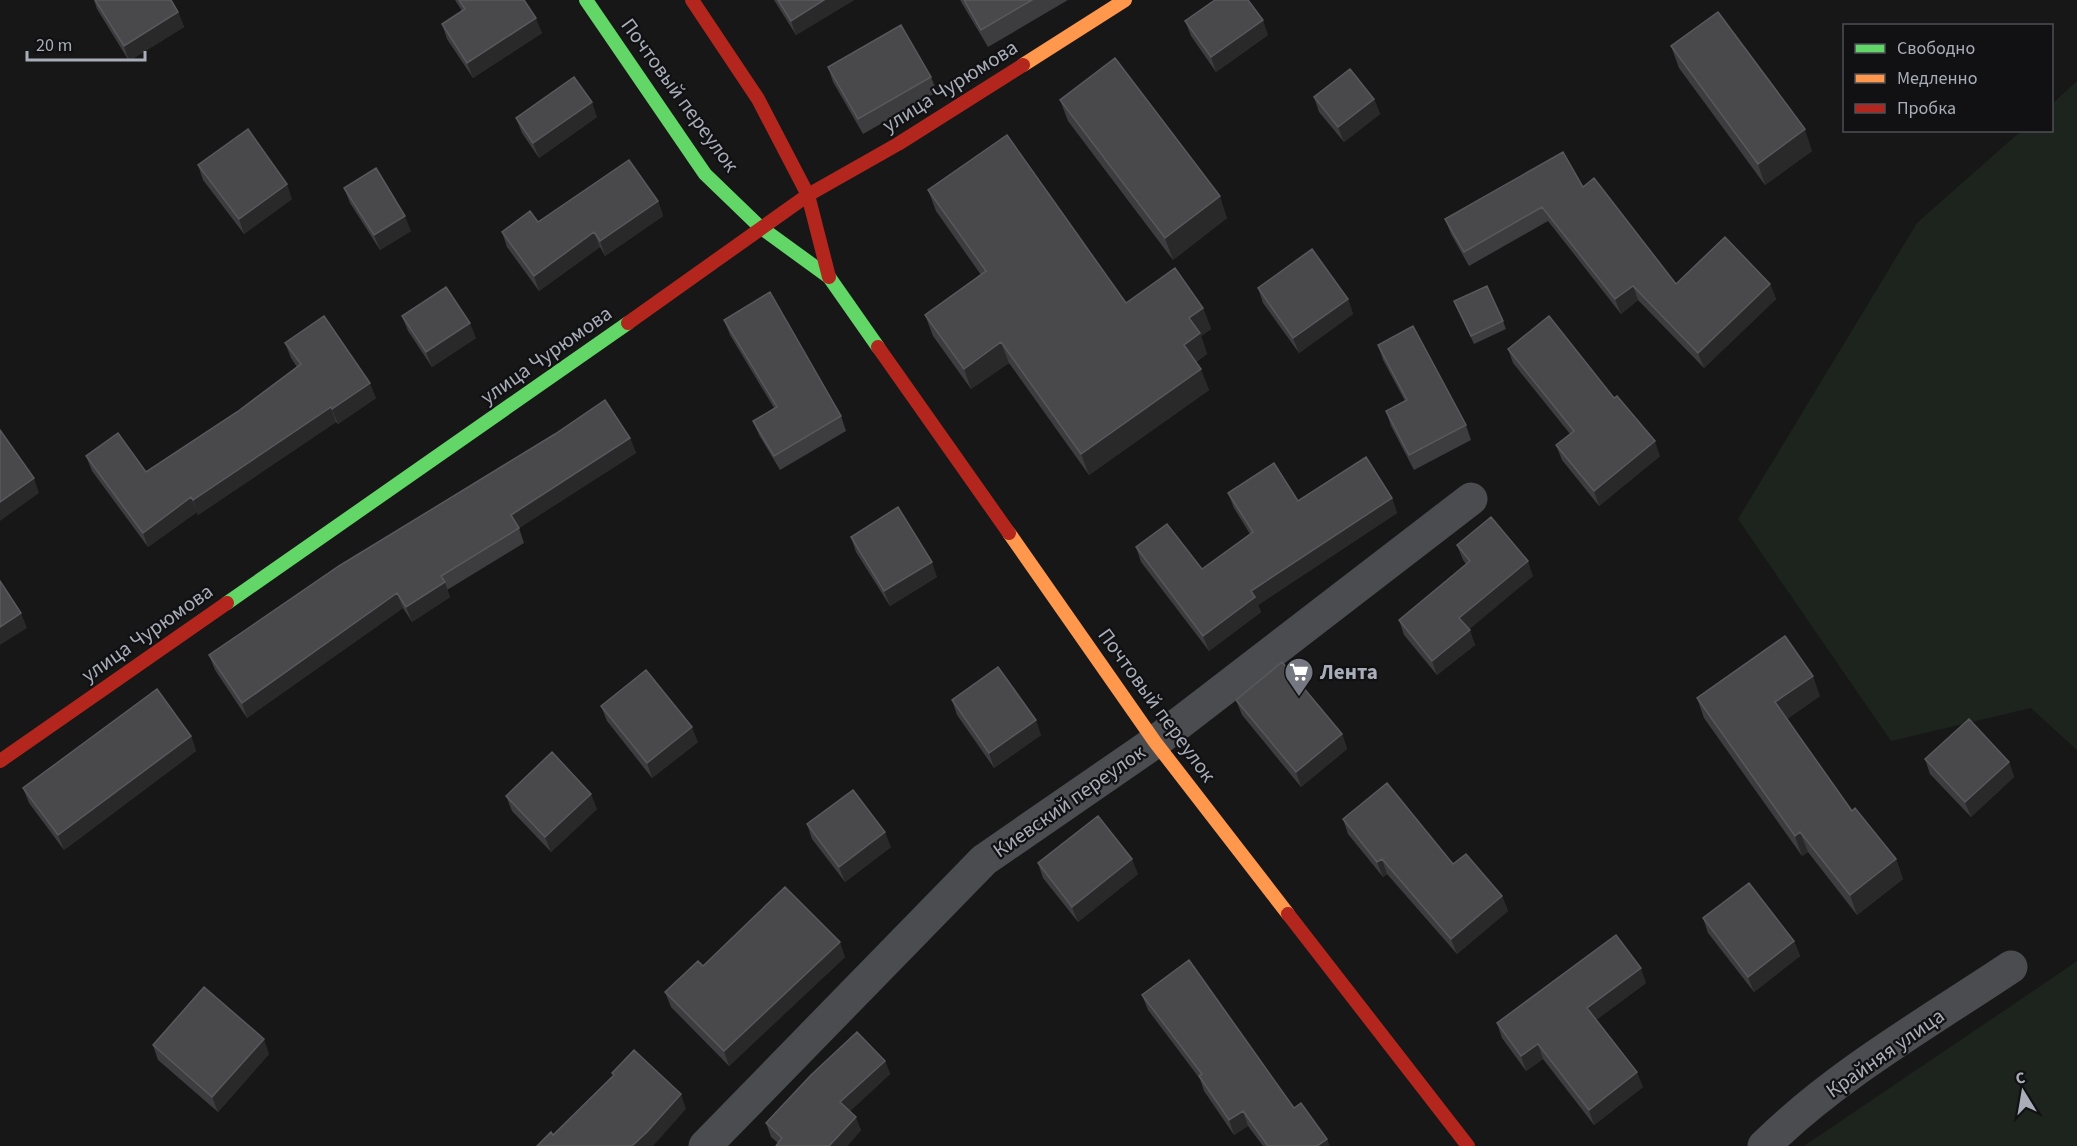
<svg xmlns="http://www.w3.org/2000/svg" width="2077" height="1146" viewBox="0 0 2077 1146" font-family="'Source Sans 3',sans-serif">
  <rect width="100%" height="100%" fill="#171717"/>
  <path fill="#1d241e" d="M2077 81V750L2031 708 1891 741 1738 519 1917 223 2021 131 2052 130V104Z
    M2077 961V1146H1804L2042 985Z"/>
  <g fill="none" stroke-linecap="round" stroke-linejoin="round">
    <path stroke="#4b4c50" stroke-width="33" d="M705 1146 984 860 1155 742 1471 499
      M1764 1146C1836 1075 1927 1023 2011 967"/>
    <path stroke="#63d668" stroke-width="14" d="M586 0 705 174 760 227 829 277 878 347
      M227 603 628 323"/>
    <path stroke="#ff974d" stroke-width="14" d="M1023 65 1125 0
      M1009 533 1155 742 1288 914"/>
    <path stroke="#b3261e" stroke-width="14" d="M692 0 758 99 808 195 829 277
      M628 323 808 195 898 144 1023 65
      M878 347 1009 533
      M0 761 227 603
      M1288 914 1468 1146"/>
  </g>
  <path fill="#3d3d3f" d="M94 0H171L178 12 184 27 129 61 97 9Z
    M455 0H524L542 33 473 78 447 39 442 24 462 11Z
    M774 0H854L796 35Z
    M960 0H1068L988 47Z
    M1185 21 1268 35 1216 72 1191 36Z
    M1671 46 1812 151 1765 185 1679 68Z
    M828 67 931 77 937 92 863 134 833 82Z
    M1314 97 1374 99 1380 114 1344 142 1319 112Z
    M1060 100 1227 218 1173 260 1068 121Z
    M597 117 539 158 522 133 516 118Z
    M198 165 292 199 244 234 203 180Z
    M1583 187 1676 284H1770L1776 299 1704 368 1638 300 1621 314 1548 221 1469 266 1451 234 1445 219Z
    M344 188 411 231 380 250 350 203Z
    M928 190 1126 303 1203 308 1211 329 1201 336 1207 354 1196 362 1209 390 1089 475 1009 363 971 389 933 336 925 315 981 275 936 211Z
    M658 201 663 216 605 256 600 247 539 291 507 247 502 232 538 222Z
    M1258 288 1348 299 1353 314 1299 353 1263 303Z
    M1454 301 1503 321 1506 329 1474 344Z
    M402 316 476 338 432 367 408 331Z
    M724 320 841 416 846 431 780 470 759 435 753 421 774 408 730 335Z
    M285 343 376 398 338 424 336 422 198 515 197 512 148 547 92 471 86 456 146 472 237 412 297 367 291 358Z
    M1378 345 1466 425 1471 440 1414 470 1391 426 1386 411 1405 401 1383 360Z
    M1508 349 1614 398 1660 456 1599 506 1562 460 1556 445 1570 434 1513 363Z
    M630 438 636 453 519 528 524 543 447 590 450 597 412 622 403 608 247 718 215 670 209 655Z
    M1228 493 1298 501 1392 498 1397 513 1258 605 1261 612 1209 651 1141 562 1136 547 1202 569 1250 534 1234 508Z
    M851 537 937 577 890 606 856 552Z
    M1457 545 1533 576 1469 629 1475 645 1437 675 1404 635 1399 620 1466 564 1463 560Z
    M1820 696 1787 719 1852 811 1896 859 1903 879 1857 915 1808 852 1802 856 1704 718 1697 698Z
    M952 700 1041 735 994 768 957 715Z
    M1236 700 1342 734 1347 749 1301 787 1242 715Z
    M601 706 698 742 652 778 607 721Z
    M191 736 196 751 64 850 29 803 23 788Z
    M1925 759 2009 762 2014 777 1971 817 1930 774Z
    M506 796 597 809 551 852 512 811Z
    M1343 819 1453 864 1502 896 1508 911 1457 954 1387 874 1383 877 1348 834Z
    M807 824 891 847 845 882 812 839Z
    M1038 863 1138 874 1078 922 1043 878Z
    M1703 918 1794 941 1800 956 1754 992 1708 933Z
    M845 957 729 1066 671 1007 665 992 703 966Z
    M1646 983 1596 1020 1643 1087 1594 1125 1543 1059 1526 1071 1502 1038 1497 1023Z
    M1142 995 1294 1108 1330 1146H1263L1248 1126 1234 1135 1204 1091 1200 1079 1148 1010Z
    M153 1045 269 1054 218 1112 158 1060Z
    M885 1061 890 1074 850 1111 861 1130 847 1146H776L778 1143 771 1137 766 1123Z"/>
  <path fill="#29292a" d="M824 0H854L796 35 791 21Z
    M178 12 184 27 129 61 124 46Z
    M536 18 542 33 473 78 467 63Z
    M1263 20 1268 35 1216 72 1211 57Z
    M1374 99 1380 114 1344 142 1338 127Z
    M592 102 597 117 539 158 533 143Z
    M1805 129 1812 151 1765 185 1758 164Z
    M287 184 292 199 244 234 239 219Z
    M1220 196 1227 218 1173 260 1165 238Z
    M658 201 663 216 605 256 600 241Z
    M405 216 411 231 380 250 374 235Z
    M594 232 600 247 539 291 534 276Z
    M1770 284 1776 299 1704 368 1698 353Z
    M1633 286 1638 300 1621 314 1615 299Z
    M1348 299 1353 314 1299 353 1293 338Z
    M1203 308 1211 329 1201 336 1207 354 1191 366 1184 345 1189 318Z
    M470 323 476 338 432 367 426 352Z
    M1001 342 1009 363 971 389 964 369Z
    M1201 369 1209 390 1089 475 1081 454Z
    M370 383 376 398 338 424 332 409Z
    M331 407 336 422 198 515 193 500Z
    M630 438 636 453 516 530 511 515Z
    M1655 441 1660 456 1599 506 1594 491Z
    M34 478 39 493 0 521V502Z
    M191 497 197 512 148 547 143 533Z
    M1392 498 1397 513 1258 605 1261 612 1209 651 1203 636 1251 591Z
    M1528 561 1533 576 1465 633 1459 618Z
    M932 562 937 577 890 606 884 591Z
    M445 582 450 597 412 622 406 607Z
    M397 593 403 608 247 718 242 703Z
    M21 613 27 628 0 645V627Z
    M1470 630 1475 645 1437 675 1432 661Z
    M1813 676 1820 696 1783 722 1775 702Z
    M1036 720 1041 735 994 768 989 753Z
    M692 727 698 742 652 778 647 763Z
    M1342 734 1347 749 1301 787 1296 772Z
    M191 736 196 751 64 850 58 835Z
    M2009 762 2014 777 1971 817 1965 802Z
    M591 794 597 809 551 852 545 837Z
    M885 832 891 847 845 882 839 867Z
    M1800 832 1808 852 1802 856 1795 836Z
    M1132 859 1138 874 1078 922 1072 907Z
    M1382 859 1387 874 1383 877 1377 862Z
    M1896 859 1903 879 1857 915 1850 895Z
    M1502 896 1508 911 1457 954 1451 939Z
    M1794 941 1800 956 1754 992 1748 977Z
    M840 942 845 957 729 1066 724 1051Z
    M1641 968 1646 983 1592 1023 1587 1008Z
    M264 1039 269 1054 218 1112 212 1097Z
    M1538 1044 1543 1059 1526 1071 1521 1056Z
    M885 1061 890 1074 845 1116 840 1102Z
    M1637 1072 1643 1087 1594 1125 1589 1110Z
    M681 1094 686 1109 653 1146H632Z
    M1243 1111 1248 1126 1234 1135 1229 1120Z
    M856 1117 861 1130 847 1146H829Z
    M1327 1139 1330 1146H1317Z"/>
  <path fill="#49494c" stroke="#58595d" stroke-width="1.5" d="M95 0H171L178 12 124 46Z
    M459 0H524L536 18 467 63 442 24 465 9Z
    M778 0H824L791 21Z
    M964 0H1032L981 30Z
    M1215 0H1248L1263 20 1211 57 1185 21Z
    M1718 12 1805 129 1758 164 1671 46Z
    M901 25 931 77 858 119 828 67Z
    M1115 58 1220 196 1165 238 1060 100Z
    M1350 69 1374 99 1338 127 1314 97Z
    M574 77 592 102 533 143 516 118Z
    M248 129 287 184 239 219 198 165Z
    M1007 135 1126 303 1175 268 1203 308 1189 318 1200 333 1184 345 1201 369 1081 454 1001 342 964 369 925 315 986 271 928 190Z
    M1563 152 1583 187 1594 178 1676 284 1725 237 1770 284 1698 353 1633 286 1615 299 1542 207 1464 252 1445 219Z
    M629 160 658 201 600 241 594 232 534 276 502 232 530 211 538 222Z
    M376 168 405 216 374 235 344 188Z
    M1312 249 1348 299 1293 338 1258 288Z
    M1487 286 1503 321 1471 336 1454 301Z
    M446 287 470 323 426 352 402 316Z
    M770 292 841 416 774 456 753 421 777 407 724 320Z
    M324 316 370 383 332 409 331 407 193 500 191 497 143 533 86 456 118 433 146 472 237 412 301 364 285 343Z
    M1549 316 1614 398 1617 396 1655 441 1594 491 1556 445 1574 431 1508 349Z
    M1413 326 1466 425 1409 455 1386 411 1407 400 1378 345Z
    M605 400 630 438 511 515 519 528 441 576 445 582 406 607 397 593 242 703 209 655 339 566 555 434Z
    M0 430 34 478 0 502Z
    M1366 457 1392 498 1251 591 1255 597 1203 636 1136 547 1167 524 1202 569 1253 532 1228 493 1274 463 1298 501Z
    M898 507 932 562 884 591 851 537Z
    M1491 517 1528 561 1459 618 1470 630 1432 661 1399 620 1470 561 1457 545Z
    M0 581 21 613 0 627Z
    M1785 636 1813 676 1775 702 1852 811 1855 808 1896 859 1850 895 1800 832 1795 836 1697 698Z
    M1282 662 1342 734 1296 772 1236 700Z
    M998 667 1036 720 989 753 952 700Z
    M646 670 692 727 647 763 601 706Z
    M157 689 191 736 58 835 23 788Z
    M1969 719 2009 762 1965 802 1925 759Z
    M552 752 591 794 545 837 506 796Z
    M1387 783 1453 864 1466 854 1502 896 1451 939 1382 859 1377 862 1343 819Z
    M853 790 885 832 839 867 807 824Z
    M1098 816 1132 859 1072 907 1038 863Z
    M1749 883 1794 941 1748 977 1703 918Z
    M785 887 840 942 724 1051 665 992 698 961 703 966Z
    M1616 935 1641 968 1587 1008 1637 1072 1589 1110 1538 1044 1521 1056 1497 1023Z
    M1189 960 1294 1108 1301 1103 1327 1139 1317 1146H1268L1243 1111 1229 1120 1199 1076 1202 1074 1142 995Z
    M204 987 264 1039 212 1097 153 1045Z
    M857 1032 885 1061 840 1102 856 1117 829 1146H776L782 1138 766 1123 811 1075Z
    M634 1050 681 1094 647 1132 632 1146H537L551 1132 553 1135 614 1075 612 1073Z"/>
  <defs>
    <g id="supermarket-pin" transform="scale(1.5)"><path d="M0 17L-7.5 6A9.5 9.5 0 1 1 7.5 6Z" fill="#757880" stroke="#111113"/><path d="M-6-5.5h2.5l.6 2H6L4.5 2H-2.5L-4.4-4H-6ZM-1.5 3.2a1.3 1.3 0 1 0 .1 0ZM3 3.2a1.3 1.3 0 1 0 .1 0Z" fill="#fff"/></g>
  </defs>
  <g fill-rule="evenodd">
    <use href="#supermarket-pin" x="1299" y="672"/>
  </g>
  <g text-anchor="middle" stroke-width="4.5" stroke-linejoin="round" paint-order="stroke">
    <g font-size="21" fill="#a8adb8" stroke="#111113">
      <text transform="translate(950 86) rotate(-32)" y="7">улица Чурюмова</text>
      <text transform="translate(680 95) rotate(54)" y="7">Почтовый переулок</text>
      <text transform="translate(546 355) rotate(-35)" y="7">улица Чурюмова</text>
      <text transform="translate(147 633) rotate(-35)" y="7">улица Чурюмова</text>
      <text transform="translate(1157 705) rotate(54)" y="7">Почтовый переулок</text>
      <text transform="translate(1069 801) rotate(-35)" y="7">Киевский переулок</text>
      <text transform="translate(1885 1053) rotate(-35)" y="7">Крайняя улица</text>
    </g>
    <g font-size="21" font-weight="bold" fill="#a8adb8" stroke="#111113" text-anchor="start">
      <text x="1320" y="679">Лента</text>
    </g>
  </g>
  <rect x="1843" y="24" width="210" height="108" fill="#111113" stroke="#4d4f55" stroke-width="1.5"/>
  <rect x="1855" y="44" width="30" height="9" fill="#63d668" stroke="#4d4f55" stroke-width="1.5"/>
  <text x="1897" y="54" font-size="18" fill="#a8adb8">Свободно</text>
  <rect x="1855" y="74" width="30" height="9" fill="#ff974d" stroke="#4d4f55" stroke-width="1.5"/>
  <text x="1897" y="84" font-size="18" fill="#a8adb8">Медленно</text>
  <rect x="1855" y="104" width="30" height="9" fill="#b3261e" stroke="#4d4f55" stroke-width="1.5"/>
  <text x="1897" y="114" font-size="18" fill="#a8adb8">Пробка</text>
  <g transform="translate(2023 1092) rotate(349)" stroke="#111113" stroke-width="4.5" paint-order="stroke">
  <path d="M0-4.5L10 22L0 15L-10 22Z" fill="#a8adb8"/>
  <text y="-9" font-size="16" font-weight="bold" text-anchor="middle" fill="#a8adb8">С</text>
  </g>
  <path d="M27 51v9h118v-9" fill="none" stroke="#a8adb8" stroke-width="3"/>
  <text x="36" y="51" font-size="18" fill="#a8adb8" stroke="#111113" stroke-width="4.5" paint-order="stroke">20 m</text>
</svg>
